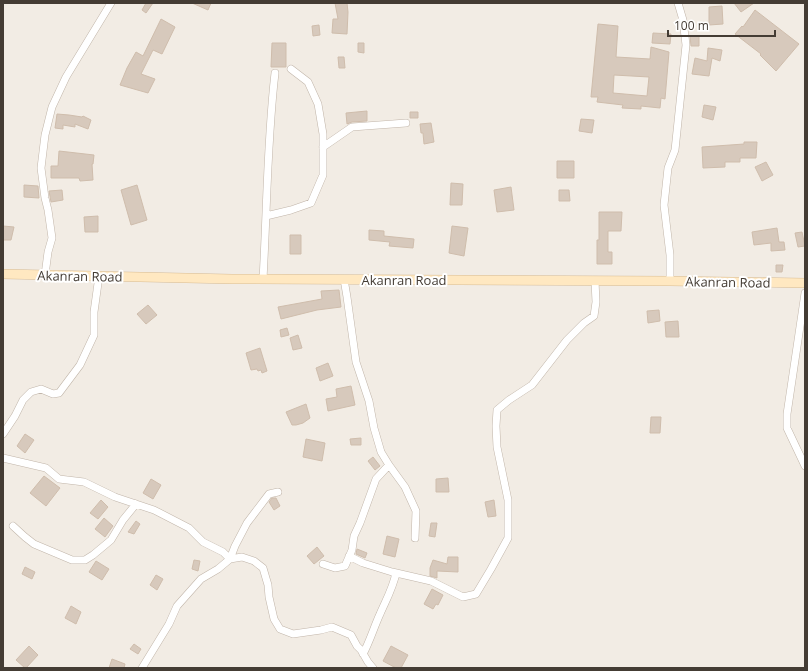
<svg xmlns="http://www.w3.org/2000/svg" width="808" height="671" viewBox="0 0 808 671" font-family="'Open Sans',sans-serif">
  <rect width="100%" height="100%" fill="#f2ece4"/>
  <path fill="#d7c9bc" stroke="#cfbdac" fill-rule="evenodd" d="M146 3H153L146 13 142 10Z
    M192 3H211L208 10Z
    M335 3H347L348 12 347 34 332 33 333 19H338Z
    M734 3H754L741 12Z
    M722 6 723 24 709 25V7Z
    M755 10 799 44 776 71 760 55 761 54 735 34 742 26 743 27Z
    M161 19 175 27 162 54 153 50 141 74 155 79 148 93 120 85 127 68 136 52 143 56Z
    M598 24 618 26 616 57 650 59 651 47 669 52 665 99 661 98 660 108 641 106V109L622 108 623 105 597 102 598 97H591ZM614 75 649 77 647 96 613 93Z
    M319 25 320 35 313 36 312 26Z
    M653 33 671 34 670 44 652 43Z
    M690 36H699V46H691Z
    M272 43H286V67H271Z
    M358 43H364V53L358 52Z
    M708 48 722 50 720 61 712 58 709 76 692 74 695 58 707 61Z
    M338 57H344L345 68H339Z
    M704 105 716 107 713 120 702 117Z
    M367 111V121L352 122 347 124 346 113Z
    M410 112H418V118H410Z
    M57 114 69 115 82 117 83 116 91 120 88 129 75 124V127L63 125V129L55 128Z
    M581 119 594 120 592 133 579 131Z
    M431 123 434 142 424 144 423 133H421L420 124Z
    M744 142H757L756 158H740V162H725V167L703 168 702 147 744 144Z
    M59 151 94 155 93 164H92L93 180 80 181 79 178H51V166H58Z
    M557 161H574V178H557Z
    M766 162 773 175 762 181 755 167Z
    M451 183 463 184 462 205H450Z
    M24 185 38 186 39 198 24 197Z
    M137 185 147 220 131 225 121 190Z
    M511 187 514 210 497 212 494 190Z
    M62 190 63 200 51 202 49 191Z
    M559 190H569L570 201H559Z
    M599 212H622L621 231H608V252H612V264H597V240H599Z
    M98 216V232H85L84 217Z
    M3 226 14 227 11 240H3Z
    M452 226 468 228 464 256 449 253Z
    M777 228 779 242H784L785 250 771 251V243L754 245 752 232Z
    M369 230 384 231V236L414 239 413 248 389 246 390 242 369 240Z
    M802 232 805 246 798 247 795 233Z
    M290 235H301V254H290Z
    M776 265H783L782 272H776Z
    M339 290 341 307 317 310 281 319 278 307 322 299 321 291Z
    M148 305 157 315 146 324 137 314Z
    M659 310 660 321 648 323 647 311Z
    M678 321 679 337H666L665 322Z
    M287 328 289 335 281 337 280 330Z
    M298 335 302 348 293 350 290 338Z
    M260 348 267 371 262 373 261 370 258 371 257 369 251 370 246 353Z
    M328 363 333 376 320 381 316 368Z
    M351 386 355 405 328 411 326 399 337 397 336 389Z
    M306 404 310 418 303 423 296 425H292L286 412Z
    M651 417H661L660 433H650Z
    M25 434 34 440 25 453 17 446Z
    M361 438V445H351L350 439Z
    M306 439 325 443 322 461 303 457Z
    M373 457 380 466 375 470 368 461Z
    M44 476 60 488 46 506 30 493Z
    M448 478 449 492H436V479Z
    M151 479 161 485 153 499 143 493Z
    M272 498H276L280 506 274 510 269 502Z
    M101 500 108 507 98 519 90 513Z
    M494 500 496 516 488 517 485 502Z
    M104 518 113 526 105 537 95 529Z
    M136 521 140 524 134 534 128 532Z
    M431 523H437L435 537 429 536Z
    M387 536 399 539 395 557 383 554Z
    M317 547 324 556 314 564 307 556Z
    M357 549 367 553 365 558 356 554Z
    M448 557H458V572L437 571V578L430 576V568L433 560 447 564Z
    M194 560 200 561 198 571 192 569Z
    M96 561 109 569 102 580 89 572Z
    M25 567 35 572 32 579 22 574Z
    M156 575 163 579 157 590 150 585Z
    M432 589 443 595 438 605 436 604 433 609 424 604Z
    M71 606 81 612 76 624 65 618Z
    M134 644 141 649 138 654 130 649Z
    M29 646 38 655 26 668H25L16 660Z
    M391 646 408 655 401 668H396L383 661Z
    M112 659 125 664 124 668H109Z"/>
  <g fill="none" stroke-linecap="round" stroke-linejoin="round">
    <g stroke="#c1b5a9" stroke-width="8">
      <path id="street" d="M323 147 352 127 406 123
        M266 216 291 210 311 203 323 175V134L318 104 308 82 291 69
        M45 275 48 252 52 238 48 210 45 198 41 168 45 135 52 107 66 77 111 3
        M263 279C267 210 267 141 275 73
        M344 279 347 297 356 362 369 401 374 428 381 452 389 465 405 487 416 511 415 538
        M670 281V255L664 205 668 168 675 150 686 45 683 20 678 3
        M805 293 787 414V428L805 466
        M3 434 15 416 23 400 31 392 41 389 53 394 59 393 80 365 94 335V312L99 276
        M3 458 46 468 59 479 84 482 115 497 154 510 189 528 203 542 223 552 230 559 242 557 254 561 263 568 268 585 269 597 274 619 280 629 293 634 321 630 332 627 351 635 357 646 361 650 368 662 373 668
        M13 526 25 537 34 544 72 560H85L93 555 111 540 123 520 136 504
        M349 556 363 563 392 572 431 581 463 597 476 594 491 569 508 538V500L497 447 496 426 497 410 509 400 532 385 567 340 584 323 594 316 596 302 595 281
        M323 564 335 568 345 566 352 550 354 536 360 523 376 479 389 465
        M363 654C370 641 374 627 380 614 386 600 393 588 396 573
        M142 668 169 624 177 606 201 579 218 569 230 559 235 546 247 523 269 494 278 492"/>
    </g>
    <g stroke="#d7bc95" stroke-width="10">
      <path id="secondary" d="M3 274 232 279 670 281 805 283"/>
    </g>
    <use href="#street" stroke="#fff" stroke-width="7"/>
    <use href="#secondary" stroke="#ffe8c1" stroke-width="9"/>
  </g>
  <g text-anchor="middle" stroke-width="4" stroke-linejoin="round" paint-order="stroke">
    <g font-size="13" fill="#443c34" stroke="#fff">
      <text transform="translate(80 276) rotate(1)" y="5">Akanran Road</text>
      <text x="404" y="285">Akanran Road</text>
      <text transform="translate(728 282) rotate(1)" y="5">Akanran Road</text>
    </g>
  </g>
  <rect width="808" height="671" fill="none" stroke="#443c34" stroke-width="8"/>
  <path d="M668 30v6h107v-6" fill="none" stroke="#443c34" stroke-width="2"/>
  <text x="674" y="30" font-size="12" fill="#443c34" stroke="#ffffff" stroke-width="3" paint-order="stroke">100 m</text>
</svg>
